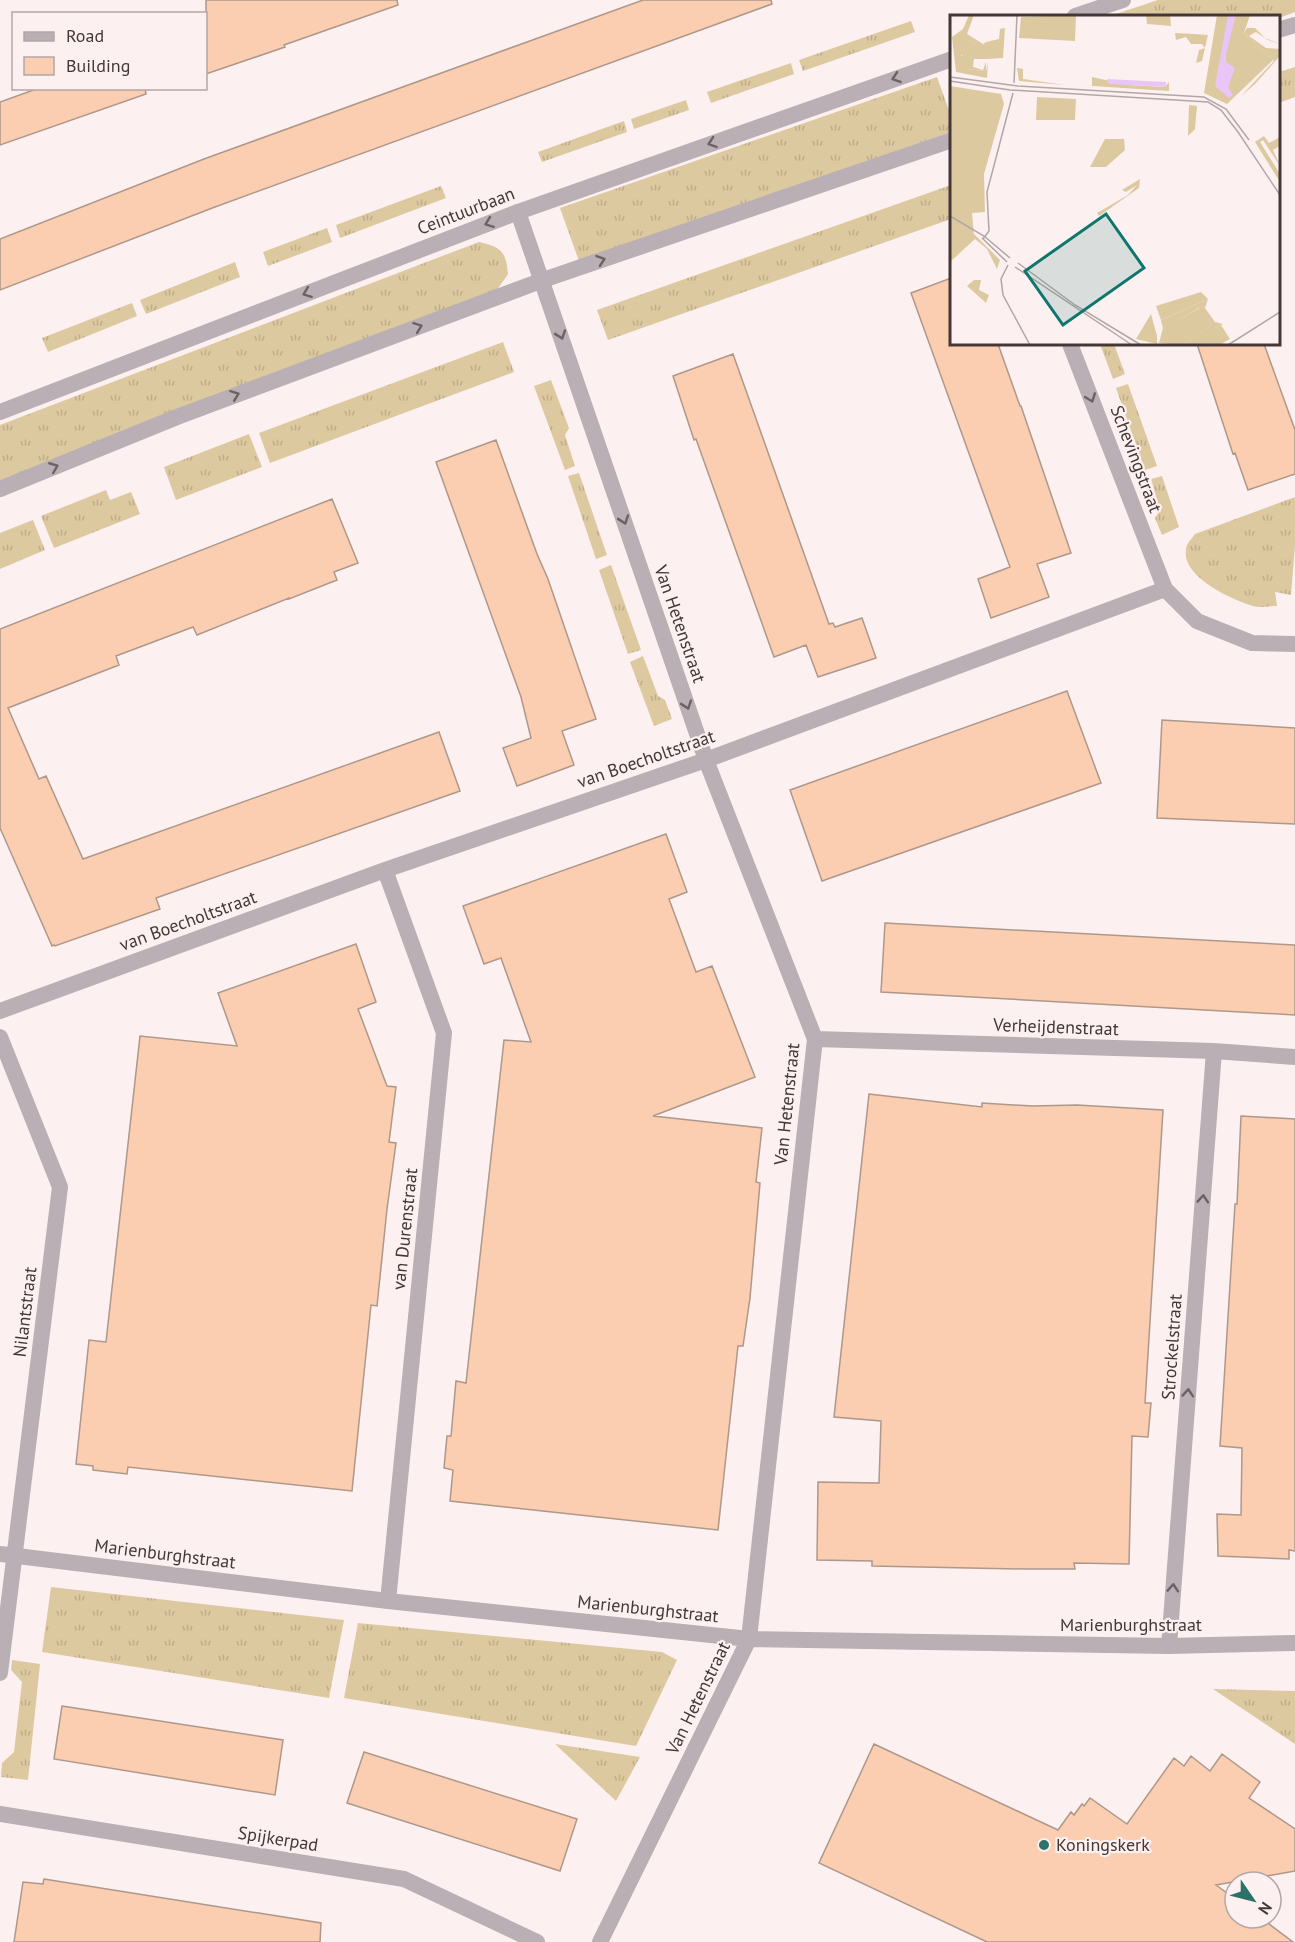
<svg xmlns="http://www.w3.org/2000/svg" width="1295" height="1942" viewBox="0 0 1295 1942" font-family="'PT Sans',sans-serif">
  <defs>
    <pattern id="grass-tufts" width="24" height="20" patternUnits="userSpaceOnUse" patternTransform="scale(1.5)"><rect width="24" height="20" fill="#ddc9a0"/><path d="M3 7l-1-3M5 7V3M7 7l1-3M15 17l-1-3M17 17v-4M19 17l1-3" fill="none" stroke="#bfad8a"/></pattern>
  </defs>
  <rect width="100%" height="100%" fill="#fdf0f0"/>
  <path fill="url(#grass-tufts)" d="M1158 0H1295V12L1279 18 1110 16Z
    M911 21 915 32 803 71 799 60Z
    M791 63 794 74 711 103 707 92Z
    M1295 67V97L1279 103V72Z
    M937 77 951 116V132L579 261 560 208Z
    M686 100 689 110 634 129 631 119Z
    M624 121 627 132 542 162 538 152Z
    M951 185V219L608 340 597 310Z
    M441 186 446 198 340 238 336 225Z
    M327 228 332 242 268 266 263 252Z
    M479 242C501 247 506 251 508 274L497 290 0 481V425Z
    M235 262 240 277 146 314 140 300Z
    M132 303 137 316 48 352 42 338Z
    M503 342 514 372 270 463 259 433Z
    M1100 344H1114L1125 374 1113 379Z
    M551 380 569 428 565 435 575 466 565 470 534 386Z
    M1128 384 1157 466 1145 470 1116 388Z
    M249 434 262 467 176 500 164 467Z
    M579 473 607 555 596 559 568 476Z
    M1162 476 1179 527 1162 535 1155 518 1160 510 1151 479Z
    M106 490 110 500 131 492 140 514 54 548 41 516Z
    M1295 497V545L1291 595 1275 592 1277 606C1269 606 1260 608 1253 606 1232 600 1176 575 1187 545 1189 541 1193 537 1195 534Z
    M33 520 45 550 0 569V533Z
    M611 565 641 650 628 654 599 570Z
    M643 656 658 696 665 700 672 719 654 726 630 662Z
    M51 1587 344 1620 329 1698 42 1652Z
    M358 1623 662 1652 677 1660 636 1746 344 1698Z
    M12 1660 40 1664 28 1780 1 1777 2 1763 14 1752 22 1682 11 1670Z
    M1213 1689 1295 1691V1744Z
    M555 1744 640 1757 616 1801Z"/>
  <path fill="#fbcdb1" stroke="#ae988a" stroke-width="1.5" d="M206 0H397L398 5 284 45 285 47 206 74Z
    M643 0H771L772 4 215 207 0 290V239L204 159Z
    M39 88H145L146 94 0 145V102Z
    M951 278V344H998L1020 406H1021L1071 553 1037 564 1049 597 991 618 978 579 1010 567 911 293Z
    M1197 344H1264L1295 430V474L1248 490 1235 453 1233 454Z
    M733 354 829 624 833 623 835 627 862 618 876 658 818 677 806 645 774 657 696 439 694 440 673 376Z
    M496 440 537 554 548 579 596 719 562 731 574 765 517 786 503 748 531 738 521 697 436 462Z
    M332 499 358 563 334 572 337 580 289 599V598L197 635 193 627 116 656 119 665 8 708 39 779 46 776 83 859 439 732 460 791 156 898 160 909 55 946 54 945 52 946 0 828V629Z
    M1067 691 1101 783 822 881 790 790Z
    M1162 720 1295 728V824L1157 818Z
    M666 834 687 892 669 899 696 972 712 966 755 1077 653 1116 762 1128 756 1182 760 1183 750 1298 743 1346H738L718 1530 450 1501 453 1470 444 1468 447 1436H451L456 1381 466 1383 504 1040 531 1042 501 958 484 964 463 906Z
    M885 923 1295 945V1015L881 992Z
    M356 944 376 1002 358 1009 387 1086 396 1087 389 1142 396 1143 387 1209 377 1306 371 1305 352 1491 128 1467 127 1474 93 1470V1466L76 1464 89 1340 106 1342 140 1036 237 1046 218 993Z
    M869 1094 982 1107V1103L1032 1106 1077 1105 1163 1110 1145 1403H1151L1148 1437 1132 1436 1129 1564 1074 1563 1075 1569H1024L872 1566V1561L817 1560 818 1482 879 1483 881 1421 834 1417Z
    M1241 1116 1295 1119V1551L1289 1550V1559L1218 1556 1217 1514 1241 1515 1242 1448 1220 1446 1235 1204H1237Z
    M62 1706 283 1740 275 1795 54 1759Z
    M874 1744 1058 1830 1071 1812 1074 1815 1082 1804 1084 1806 1090 1798 1127 1824 1174 1758 1184 1766 1191 1756 1210 1771 1222 1754 1260 1782 1249 1798 1295 1829V1871L1216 1885 1235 1899V1918H1261L1293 1942H987L819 1863Z
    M364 1752 577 1819 560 1871 347 1803Z
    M44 1879 321 1923 320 1942H14L23 1882 43 1884Z"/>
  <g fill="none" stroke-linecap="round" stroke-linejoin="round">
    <path stroke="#baafb4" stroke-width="16" d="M518 212 706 760 815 1039 749 1639 600 1942
      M1070 344 1165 589
      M385 870 444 1033 388 1601
      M0 1011 385 870 706 760 1165 589 1197 621 1252 643 1295 644
      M0 1037 60 1187 0 1673
      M815 1039 1214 1051 1295 1057
      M0 1554 388 1601 749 1639 1169 1646 1295 1643
      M1169 1646 1214 1051
      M0 1814 404 1879 537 1942"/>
    <path stroke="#baafb4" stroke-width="16" d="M1075 16 1123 0
      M1278 30 1295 25
      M0 412 518 212 952 59
      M0 489 177 417 543 280 952 140"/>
  </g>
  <defs><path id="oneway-chevron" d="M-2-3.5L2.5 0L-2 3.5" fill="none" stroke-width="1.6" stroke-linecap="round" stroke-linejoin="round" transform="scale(1.5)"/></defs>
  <g stroke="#6d6263">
    <use href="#oneway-chevron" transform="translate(896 78) rotate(161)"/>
    <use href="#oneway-chevron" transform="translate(712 143) rotate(161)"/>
    <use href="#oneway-chevron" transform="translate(489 223) rotate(159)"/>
    <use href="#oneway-chevron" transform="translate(601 260) rotate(-19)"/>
    <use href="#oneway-chevron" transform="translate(307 293) rotate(159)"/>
    <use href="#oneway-chevron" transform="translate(418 327) rotate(-21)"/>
    <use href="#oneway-chevron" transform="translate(561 335) rotate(71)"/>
    <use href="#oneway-chevron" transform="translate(235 395) rotate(-21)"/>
    <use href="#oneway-chevron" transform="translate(1091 398) rotate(69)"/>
    <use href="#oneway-chevron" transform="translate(54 467) rotate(-22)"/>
    <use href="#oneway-chevron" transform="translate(624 520) rotate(71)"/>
    <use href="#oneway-chevron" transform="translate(687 705) rotate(71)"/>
    <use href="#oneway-chevron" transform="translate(1203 1199) rotate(-86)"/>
    <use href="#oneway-chevron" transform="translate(1188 1393) rotate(-86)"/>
    <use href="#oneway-chevron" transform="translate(1173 1588) rotate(-86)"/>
  </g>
  <circle fill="#2c7268" stroke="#fdf0f0" stroke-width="2" cx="1044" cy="1845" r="6"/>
  <g text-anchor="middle" stroke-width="4.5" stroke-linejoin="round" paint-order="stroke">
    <g font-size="18" fill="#443837" stroke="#fdf0f0">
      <text transform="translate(466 211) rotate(-21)" y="6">Ceintuurbaan</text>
      <text transform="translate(1136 459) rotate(69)" y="6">Schevingstraat</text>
      <text transform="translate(680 624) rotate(71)" y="6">Van Hetenstraat</text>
      <text transform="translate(646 759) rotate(-19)" y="6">van Boecholtstraat</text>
      <text transform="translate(188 921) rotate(-20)" y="6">van Boecholtstraat</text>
      <text transform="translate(1056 1027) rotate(2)" y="6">Verheijdenstraat</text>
      <text transform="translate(787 1104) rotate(-84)" y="6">Van Hetenstraat</text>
      <text transform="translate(405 1229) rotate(-84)" y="6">van Durenstraat</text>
      <text transform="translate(25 1312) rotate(-83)" y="6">Nilantstraat</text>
      <text transform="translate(1172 1347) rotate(-86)" y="6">Strockelstraat</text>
      <text transform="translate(165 1554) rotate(7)" y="6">Marienburghstraat</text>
      <text transform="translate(648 1609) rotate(6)" y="6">Marienburghstraat</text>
      <text x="1131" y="1631">Marienburghstraat</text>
      <text transform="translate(698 1698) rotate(-64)" y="6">Van Hetenstraat</text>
      <text transform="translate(278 1839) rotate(9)" y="6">Spijkerpad</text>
    </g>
    <g font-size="18" fill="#443837" stroke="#fdf0f0" text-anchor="start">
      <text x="1056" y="1851">Koningskerk</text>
    </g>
  </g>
  <g transform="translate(950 15)">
    <rect width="330" height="330" fill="#fdf0f0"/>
    <path d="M126 0 125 26 69 23 71 2ZM297 13H305L315 23 330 29 318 25 306 17 299 21 316 33 330 34V38L329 42 305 69 291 81 324 46 294 18ZM225 18 244 19 243 26 244 19 258 20 252 46 246 48 249 35 255 33 252 29H241L236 22 226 25ZM19 26 31 31 36 27V44H24L23 52 33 55 36 47V56L15 54 11 35ZM67 53 73 54V64L115 70 69 66ZM142 62 178 70 215 72 219 67V76L142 71ZM87 82 126 84 125 105H86ZM239 90 247 91 245 114 238 121ZM314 121 319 128 330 122V131L323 135 330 151 313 125 310 127 330 159V167L305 127ZM155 124H174L175 135 156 152H140ZM190 164 189 173 149 201 147 198 178 180 187 170 176 177 172 175ZM24 265H31L29 275 39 280 36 288 17 271ZM251 277 258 284 211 305 206 291Z" fill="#ddc9a0"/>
    <path d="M19 0H24L17 19 33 29 32 32 19 26 11 41 18 42 16 54 36 56 38 47 37 63 6 57 2 22 13 14ZM55 13 53 43 36 44V27L49 24 50 14ZM21 216 50 245 47 254 37 234 25 224 0 247V237ZM258 284 255 293 265 307 273 309 233 330 262 310 249 293 213 314 211 305ZM201 299 207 321V329L186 324Z" fill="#ddc9a0"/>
    <path d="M250 293 262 310 233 330 209 328 213 313Z" fill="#ddc9a0"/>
    <path d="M196 0H220L221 11 197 9ZM267 0H300L294 18 323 45 277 89 254 78ZM0 71 51 79 54 89 34 159 35 197 22 198 24 221 0 246Z" fill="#ddc9a0"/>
    <path d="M262 310 265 313 271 310 280 324 269 330H233Z" fill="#ddc9a0"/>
    <path d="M278 0H286L276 39V47L285 53 278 72 283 80 279 83 265 71ZM157 64 216 67V72L159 69Z" fill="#e9c5f8"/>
    <path fill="none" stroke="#b3a6a6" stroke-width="1.5" d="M0 62 68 71M0 66 60 75M64 68 67 0M68 71 254 82 276 94 299 125M60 75 258 87 271 95 288 117 330 180M0 201 34 221 60 243M32 223 57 247M33 224 39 216 37 177 63 78M68 248 125 290 191 330M58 250 51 264 53 280 80 330M65 252 182 330M278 330 330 297"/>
    <path fill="#0f766e" fill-opacity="0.15" stroke="#0f766e" stroke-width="3" d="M156 199 194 253 113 310 75 256Z"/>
    <rect width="330" height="330" fill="none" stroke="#443837" stroke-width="3"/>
  </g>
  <rect x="12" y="12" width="195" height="78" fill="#fdf0f0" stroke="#b3a6a6" stroke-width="1.5"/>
  <rect x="24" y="32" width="30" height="9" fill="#baafb4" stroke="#b3a6a6" stroke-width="1.5"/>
  <text x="66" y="42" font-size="18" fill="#443837">Road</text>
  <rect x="24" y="57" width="30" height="18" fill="#fbcdb1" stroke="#b3a6a6" stroke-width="1.5"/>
  <text x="66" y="72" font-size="18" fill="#443837">Building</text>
  <g transform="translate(1253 1900) rotate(125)"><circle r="28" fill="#fdf0f0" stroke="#b3a6a6" stroke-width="1.5"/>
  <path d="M0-4.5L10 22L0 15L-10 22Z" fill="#2c7268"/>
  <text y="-9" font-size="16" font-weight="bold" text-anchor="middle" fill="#443837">N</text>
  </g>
</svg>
